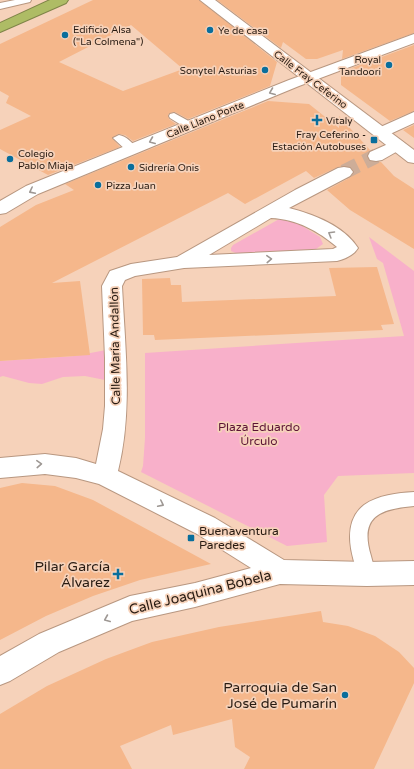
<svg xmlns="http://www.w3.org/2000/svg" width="414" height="769" viewBox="0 0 414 769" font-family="'Varela Round',sans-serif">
  <rect width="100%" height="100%" fill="#f6d2ba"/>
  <path fill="#f8b0ca" d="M281 218 291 219 320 237 323 244 316 249 238 254 231 251V248L233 245Z
    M369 237 414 271V473L338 476 324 495 327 542 287 546 141 472 143 466 145 438V353L404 336 383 263 377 259Z
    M106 350 105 380 85 376 63 377 42 384 29 383 3 376 0 377V361L75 356Z"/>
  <path fill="#f5b78b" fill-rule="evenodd" d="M93 0H199L277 62 270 86 188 119 175 112 170 113 168 115 169 119 176 124 133 141 125 135 118 134 112 138 120 147 48 175 0 149V130L31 116 6 103 9 96 0 91V44ZM131 25 183 69 123 91 59 62Z
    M217 0H414V33L342 59 343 50 317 59H306L283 42 281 48Z
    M414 45V111L390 121 341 85V72Z
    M268 101 309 104 339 128V116L370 150 367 155 369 161 381 162 394 176 414 189V249L350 210 327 190 351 177 354 172 351 167 344 166 338 167 314 178 306 171 245 204 228 193 52 283 80 281 90 355 0 361V227L36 205 74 190 65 184Z
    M414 125V138L403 130Z
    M377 267 394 324 381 325 383 330 155 340 154 335H143L142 279 170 278 171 285H181L182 302 336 296 329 268Z
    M22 483 55 486 93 500 211 564 140 580 93 596 46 616 0 640V488Z
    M321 611 323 622 348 626 375 636 399 652 414 668V683L374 769H244L250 757 235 747 232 719 173 735 171 725 120 746 132 769H0V714L47 686 106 659 152 642 219 627Z"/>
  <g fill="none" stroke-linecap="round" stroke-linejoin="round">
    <path stroke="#cdad98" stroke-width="15" stroke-dasharray="15 8" stroke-linecap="butt" d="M344 172 376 156"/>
    <g stroke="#b89780" stroke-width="2">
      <path id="lane" d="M15 0H31L30 2 0 9V3Z
        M174 113 194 124 195 126 194 128H186L170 118 169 116 170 114Z
        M119 135C126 136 133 143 137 149L135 151H127L113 138Z
        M414 492V506C379 509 359 517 371 556 373 565 377 571 373 580L367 582 361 580C351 558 341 523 364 505 378 495 397 493 414 492Z"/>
    </g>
    <g stroke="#b89780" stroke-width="2">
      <path id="street" d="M414 34V43L299 86 38 194 6 213 0 214V201L26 186 289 80Z
        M414 112V123L388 135 382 137 376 135 374 132 376 129Z
        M397 140 403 142 405 145 403 148 382 160 376 161 370 160 368 156 370 152Z
        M344 167 350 168 353 172 350 176 289 208C313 214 344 226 358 248 354 255 345 259 337 261L184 268 135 276 125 280 122 286C125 348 133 410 118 471L215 518 284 560 367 562 414 561V585L367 586 280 584 195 607 132 621 59 652 10 681 0 685V656L39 634 130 596 195 583 251 568 197 534 99 484 76 478 45 474 0 478V458L45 454 76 458 96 464 103 429 105 406V358L102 286 110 271 131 264 177 257 295 190 338 168ZM271 218C297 219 318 231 337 247L333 249 209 255Z"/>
    </g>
    <g stroke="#b89780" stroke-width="2">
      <path id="secondary" d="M200 0H215L414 150V163L408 162Z"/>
    </g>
    <g stroke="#7f8448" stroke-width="2">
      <path id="highway" d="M50 0H68L66 3 0 32V23Z"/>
    </g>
    <use href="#lane" fill="#fff" fill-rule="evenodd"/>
    <use href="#street" fill="#fff" fill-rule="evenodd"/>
    <use href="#secondary" fill="#fff" fill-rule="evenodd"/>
    <use href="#highway" fill="#aebc65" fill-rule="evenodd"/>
  </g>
  <defs><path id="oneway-chevron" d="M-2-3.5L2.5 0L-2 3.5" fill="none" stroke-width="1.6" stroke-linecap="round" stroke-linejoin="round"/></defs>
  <g stroke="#9e9894">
    <use href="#oneway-chevron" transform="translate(272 92) rotate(158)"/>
    <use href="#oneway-chevron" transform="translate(152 141) rotate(158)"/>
    <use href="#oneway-chevron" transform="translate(32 191) rotate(153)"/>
    <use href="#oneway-chevron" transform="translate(331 234) rotate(-149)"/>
    <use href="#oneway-chevron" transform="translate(269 259) rotate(-3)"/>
    <use href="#oneway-chevron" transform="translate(39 464) rotate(-3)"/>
    <use href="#oneway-chevron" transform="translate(161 504) rotate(26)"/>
    <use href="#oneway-chevron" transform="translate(107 619) rotate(157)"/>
  </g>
  <g fill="#096e9c" stroke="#f6d2ba" stroke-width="1.5">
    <circle cx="210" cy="30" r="4"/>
    <circle cx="65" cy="35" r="4"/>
    <circle cx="389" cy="65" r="4"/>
    <circle cx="265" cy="70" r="4"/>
    <path d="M315 114h4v4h4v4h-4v4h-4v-4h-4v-4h4z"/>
    <rect x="370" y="136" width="8" height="8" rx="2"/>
    <circle cx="10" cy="159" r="4"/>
    <circle cx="131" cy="167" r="4"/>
    <circle cx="98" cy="185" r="4"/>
    <rect x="187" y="534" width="8" height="8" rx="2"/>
    <path d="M116 568h4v4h4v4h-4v4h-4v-4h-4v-4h4z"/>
    <circle cx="345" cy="695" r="4"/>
  </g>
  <g text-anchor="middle" stroke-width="3.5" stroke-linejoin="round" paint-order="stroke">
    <g font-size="10" fill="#281b12" stroke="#f6d2ba" text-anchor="start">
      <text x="73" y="33">Edificio Alsa<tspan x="73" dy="12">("La Colmena")</tspan></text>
      <text x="218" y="34">Ye de casa</text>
      <text x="381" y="63" text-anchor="end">Royal<tspan x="381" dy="12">Tandoori</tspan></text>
      <text x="257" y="74" text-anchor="end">Sonytel Asturias</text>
      <text x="326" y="124">Vitaly</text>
      <text x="366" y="138" text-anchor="end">Fray Ceferino -<tspan x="366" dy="12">Estación Autobuses</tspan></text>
      <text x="18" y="157">Colegio<tspan x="18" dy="12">Pablo Miaja</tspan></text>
      <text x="139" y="171">Sidrería Onis</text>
      <text x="106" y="189">Pizza Juan</text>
    </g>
    <g font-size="10" fill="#281b12" stroke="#f6d2ba">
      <text transform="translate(311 79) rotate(37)" y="4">Calle Fray Ceferino</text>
      <text transform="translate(205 119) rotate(-22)" y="4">Calle Llano Ponte</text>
    </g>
    <g font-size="12" fill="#281b12" stroke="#f6d2ba">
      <text transform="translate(115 346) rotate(-91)" y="4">Calle María Andallón</text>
    </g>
    <g font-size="12" fill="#5c1336" stroke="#f6d2ba">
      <text x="259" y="431">Plaza Eduardo<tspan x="259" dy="14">Úrculo</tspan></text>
    </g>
    <g font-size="12" fill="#281b12" stroke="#f6d2ba" text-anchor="start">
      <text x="199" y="535">Buenaventura<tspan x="199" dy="14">Paredes</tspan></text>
    </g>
    <g font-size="14" fill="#281b12" stroke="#f6d2ba" text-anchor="end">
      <text x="110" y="571">Pilar García<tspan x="110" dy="16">Álvarez</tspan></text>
      <text x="337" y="692">Parroquia de San<tspan x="337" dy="16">José de Pumarín</tspan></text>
    </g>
    <g font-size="14" fill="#281b12" stroke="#f6d2ba">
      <text transform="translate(200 592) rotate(-14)" y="5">Calle Joaquina Bobela</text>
    </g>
  </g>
</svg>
